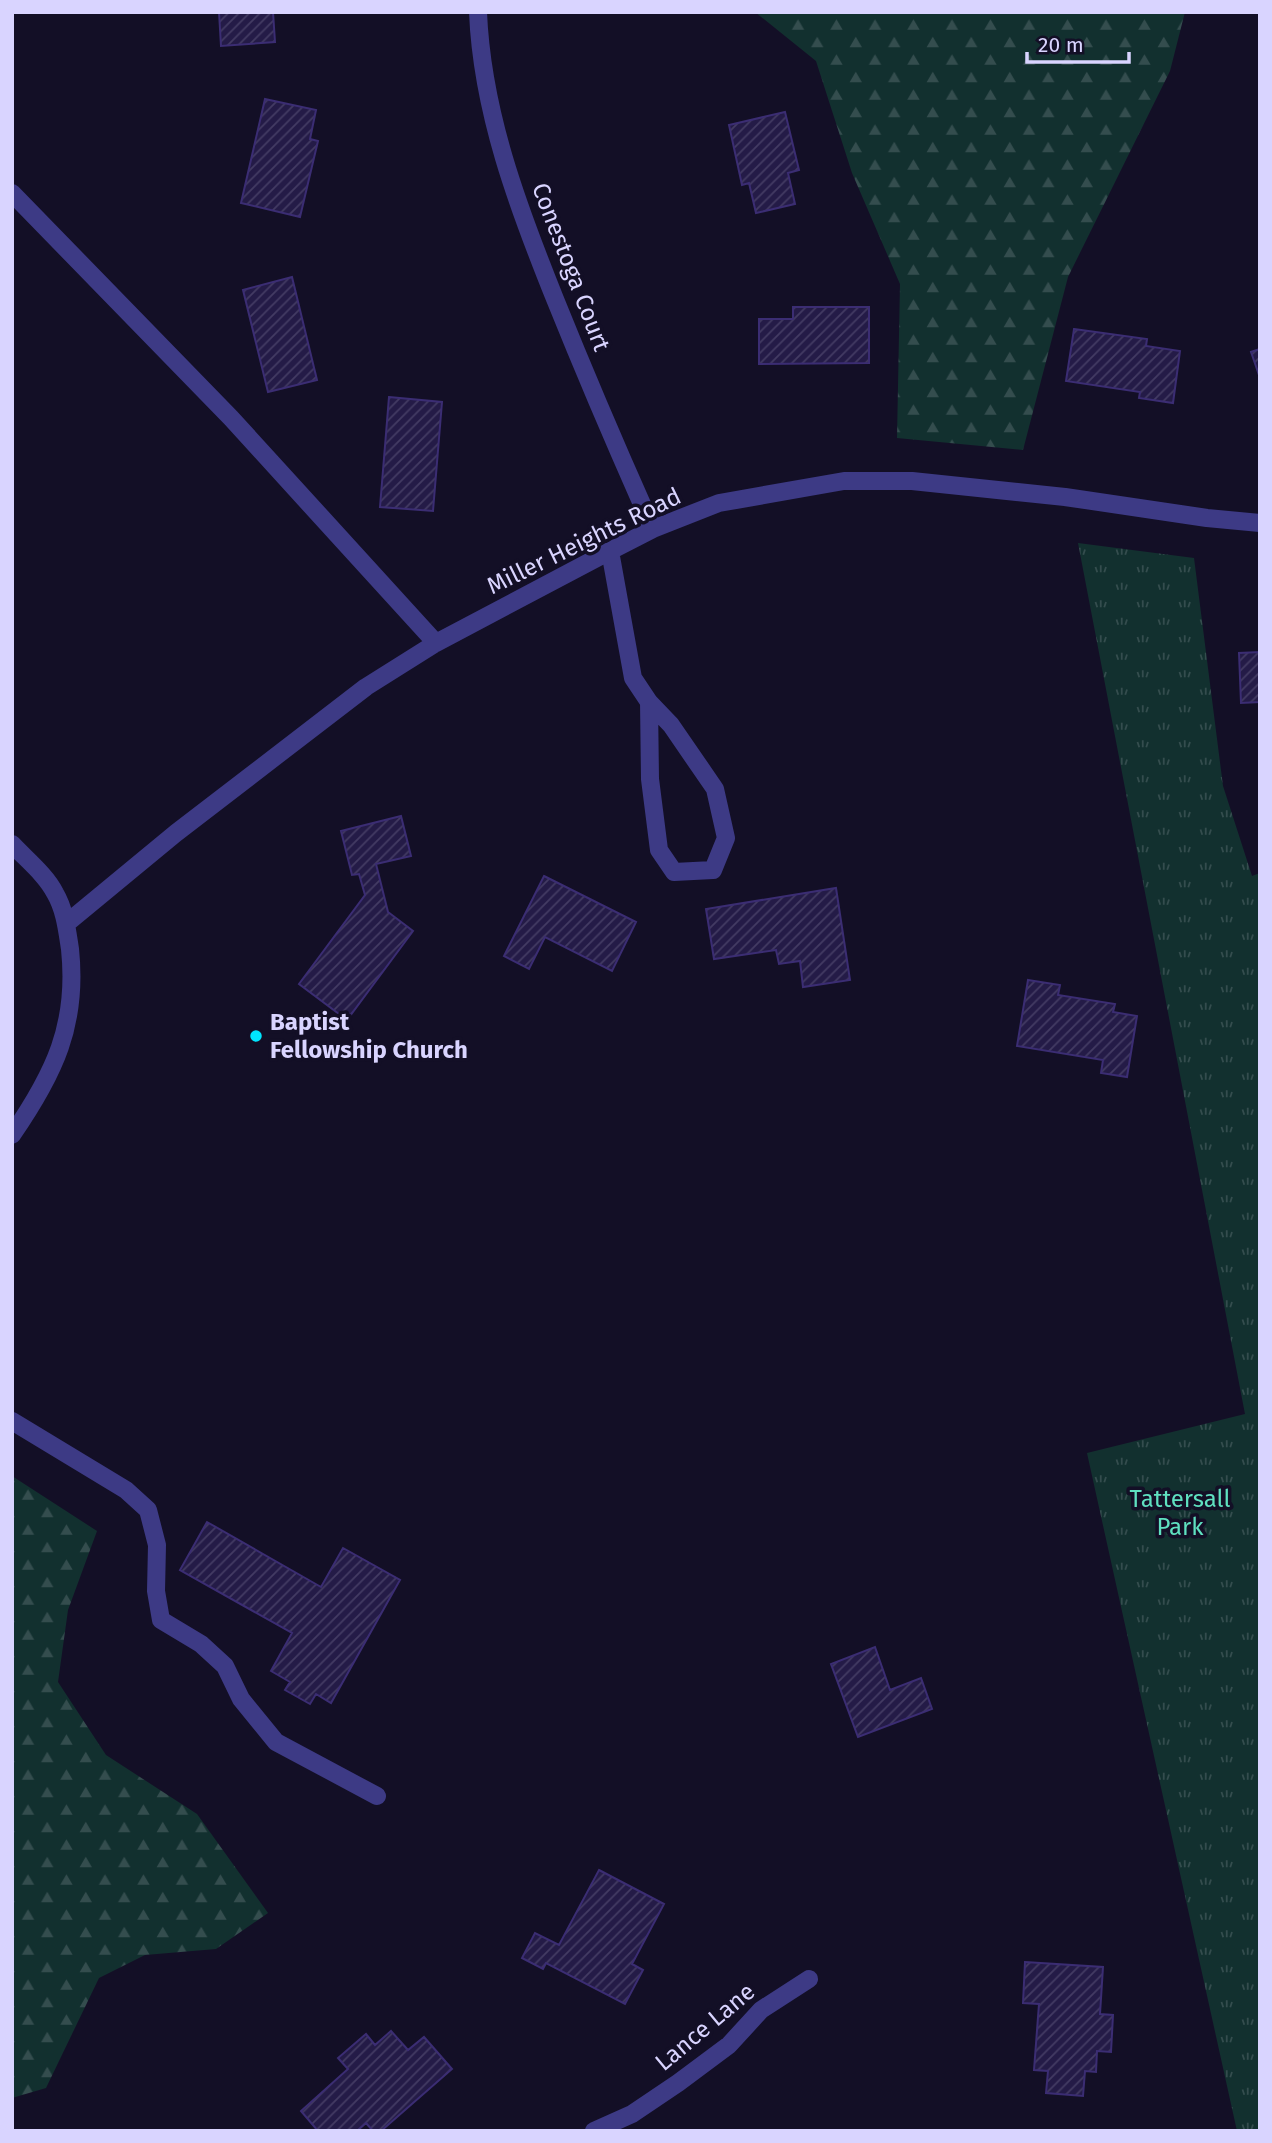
<svg xmlns="http://www.w3.org/2000/svg" width="1272" height="2143" viewBox="0 0 1272 2143" font-family="'Fira Sans',sans-serif">
  <defs>
    <pattern id="forest-firs" width="22" height="20" patternUnits="userSpaceOnUse" patternTransform="scale(1.75)"><rect width="22" height="20" fill="#12302f"/><path d="M5 1l3.5 6h-7zM16 11l3.5 6h-7z" fill="#344d4e"/></pattern>
    <pattern id="park-tufts" width="24" height="20" patternUnits="userSpaceOnUse" patternTransform="scale(1.75)"><rect width="24" height="20" fill="#12302f"/><path d="M3 7l-1-3M5 7V3M7 7l1-3M15 17l-1-3M17 17v-4M19 17l1-3" fill="none" stroke="#344d4e"/></pattern>
    <pattern id="building-hatch" width="6" height="6" patternUnits="userSpaceOnUse" patternTransform="scale(1.75)"><rect width="6" height="6" fill="#241b47"/><path d="M-1 1l2-2M0 6l6-6M5 7l2-2" fill="none" stroke="#433b63"/></pattern>
  </defs>
  <rect width="100%" height="100%" fill="#130f26"/>
  <path fill="url(#forest-firs)" d="M755 12H1185L1170 71 1068 277 1023 450 897 438 900 284 852 173 816 61Z
    M12 1476 97 1531 68 1610 58 1682 106 1755 197 1814 268 1913 216 1949 145 1955 99 1978 46 2088 12 2098Z"/>
  <path fill="url(#park-tufts)" d="M1078 543 1194 558 1223 786 1252 876 1260 873V2131H1237L1087 1453 1245 1414Z"/>
  <path fill="url(#building-hatch)" stroke="#3b2d73" stroke-width="2" d="M219 12H273L275 42 221 46Z
    M265 99 316 110 310 139 318 141 300 217 241 203Z
    M785 112 799 170 788 173 795 204 756 213 749 183 742 185 729 125Z
    M292 277 317 380 268 392 243 290Z
    M793 307H869V363L759 364V319H793Z
    M1074 329 1147 339 1146 346 1180 351 1173 403 1139 398 1140 392 1066 381Z
    M1260 349V378L1251 352Z
    M389 397 442 402 433 511 380 507Z
    M1260 652V702L1241 703 1239 653Z
    M401 816 411 856 376 864 388 912 413 931 347 1020 299 984 365 895 359 874 352 875 341 831Z
    M544 876 636 922 612 971 545 937 529 969 504 956Z
    M836 888 850 980 803 987 800 961 779 964 776 950 714 959 706 909Z
    M1028 980 1060 985 1058 995 1115 1004 1113 1012 1137 1016 1127 1077 1101 1073 1103 1060 1017 1046Z
    M207 1522 321 1587 343 1548 400 1580 331 1703 316 1694 310 1704 285 1690 290 1682 271 1671 292 1633 180 1570Z
    M875 1647 890 1690 921 1678 932 1709 858 1737 831 1664Z
    M599 1870 664 1904 632 1964 643 1970 625 2004 546 1963 543 1969 522 1958 535 1933 559 1945Z
    M1025 1962 1103 1967 1100 2014 1113 2015 1111 2052 1097 2051 1096 2072 1085 2071 1083 2096 1046 2093 1048 2071 1034 2070 1039 2004 1023 2003Z
    M391 2031 408 2050 424 2037 452 2069 381 2131H373L366 2123 357 2131H318L301 2111 348 2069 338 2058 366 2034 375 2045Z"/>
  <g fill="none" stroke-linecap="round" stroke-linejoin="round">
    <path stroke="#3d3a85" stroke-width="18" d="M478 12C482 112 518 207 555 299 586 376 619 453 653 529
      M12 193 231 418 436 643
      M610 551 633 678 649 702 650 779 659 850 674 872 713 870 726 838 715 789 671 725 649 702
      M12 844C26 859 46 875 55 893 65 910 67 930 70 949 78 1025 54 1074 12 1135
      M67 923 176 833 366 687 436 643 610 551 653 529 719 503 844 481H912L1065 497 1207 518 1260 523
      M12 1421 126 1490 148 1510 157 1545 156 1591 161 1620 201 1644 225 1666 241 1699 276 1742 377 1796
      M594 2131 632 2114 678 2083 729 2045 761 2010 809 1979"/>
  </g>
  <circle fill="#00e5ff" stroke="#130f26" stroke-width="2.5" cx="256" cy="1036" r="7"/>
  <g text-anchor="middle" stroke-width="7" stroke-linejoin="round" paint-order="stroke">
    <g font-size="24" fill="#d9d4ff" stroke="#130f26">
      <text transform="translate(571 267) rotate(69)" y="8">Conestoga Court</text>
      <text transform="translate(584 541) rotate(-26)" y="8">Miller Heights Road</text>
      <text transform="translate(705 2027) rotate(-40)" y="8">Lance Lane</text>
    </g>
    <g font-size="24" font-weight="bold" fill="#d9d4ff" stroke="#130f26" text-anchor="start">
      <text x="270" y="1030">Baptist<tspan x="270" dy="28">Fellowship Church</tspan></text>
    </g>
    <g font-size="24" fill="#5fe0c0" stroke="#130f26">
      <text x="1180" y="1507">Tattersall<tspan x="1180" dy="28">Park</tspan></text>
    </g>
  </g>
  <rect width="1272" height="2143" fill="none" stroke="#d9d4ff" stroke-width="28"/>
  <path d="M1027 52v10h102v-10" fill="none" stroke="#d9d4ff" stroke-width="3.5"/>
  <text x="1038" y="52" font-size="21" fill="#d9d4ff" stroke="#130f26" stroke-width="5" paint-order="stroke">20 m</text>
</svg>
